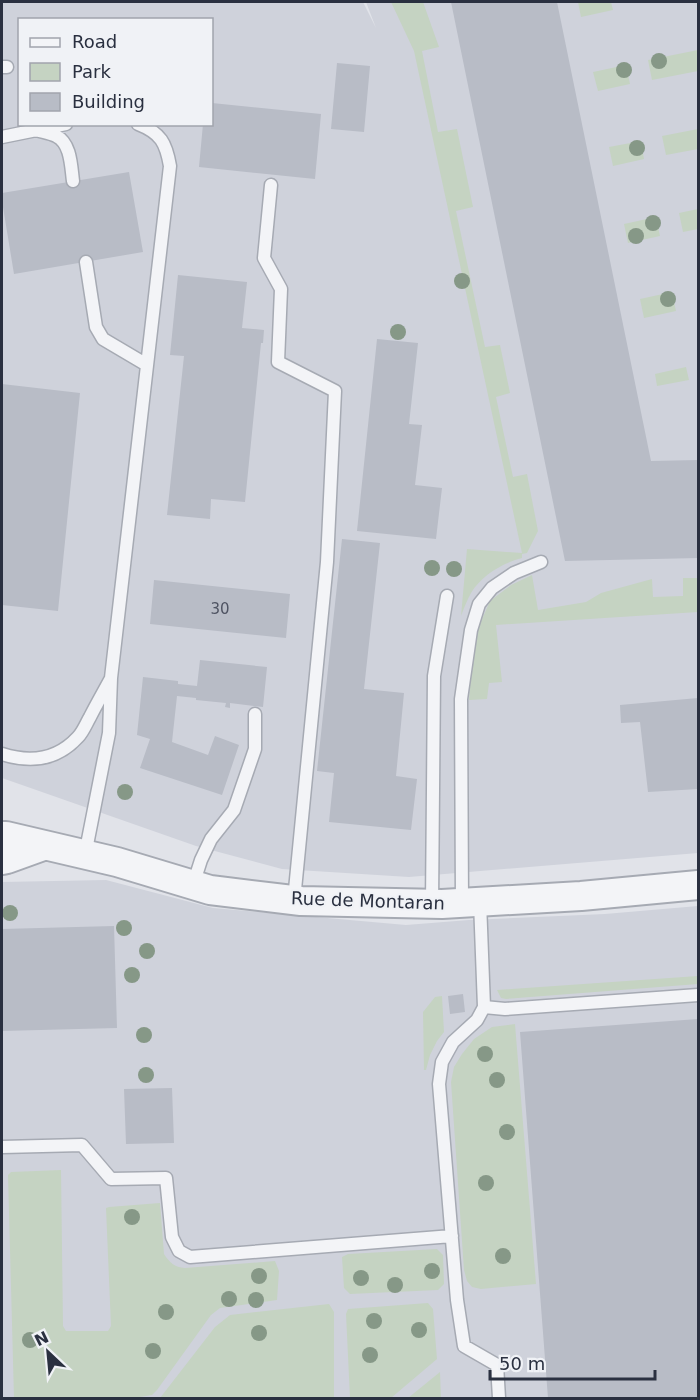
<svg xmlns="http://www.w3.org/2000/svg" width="700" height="1400" viewBox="0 0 700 1400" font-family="'DejaVu Sans',sans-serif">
  <rect width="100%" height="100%" fill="#e1e3e9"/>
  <path fill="#cfd2db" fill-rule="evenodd" d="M2 2H363L376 28 366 2H698V853L409 877 282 869 196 846 2 778ZM20 20H212V124H20Z
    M106 880 213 908 406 925 469 920 605 914 698 906V1398H2V882Z"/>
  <path fill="#c5d3c2" d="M391 2H423L439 47 422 51 438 132 457 129 473 207 456 211 485 347 500 345 510 393 496 397 513 477 527 474 538 531 527 553 522 554V558C502 563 481 576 471 593 467 600 464 608 461 616L467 549 522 553 414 51Z
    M578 2H611L613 10 581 17Z
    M698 50V71L652 80 648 60Z
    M626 65 630 84 598 91 593 72Z
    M698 129V149L666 155 662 136Z
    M641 141 644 159 613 166 609 147Z
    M698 209V229L683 232 679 213Z
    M656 217 660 236 628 243 624 224Z
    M672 292 676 311 644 318 640 299Z
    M686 367 689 380 657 386 655 374Z
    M532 575 538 610 586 602 601 593 652 579 653 597 683 596V578H698V612L496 625 502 682 489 683 487 699 469 700 472 656 479 626 490 601 511 585Z
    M698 976V984L506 999 501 998 497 990Z
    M442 996 444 1032 437 1041 430 1055 426 1070H424L423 1012 435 997Z
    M515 1024 536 1284 481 1289 472 1287 467 1281 464 1270 451 1082 454 1067 462 1054 474 1039 492 1027Z
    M61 1170 63 1326 66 1331H108L111 1326 106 1208 109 1207 160 1203 164 1254C170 1263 174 1267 185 1268L275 1261 279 1271 277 1300 220 1308 211 1315 157 1390 152 1395 134 1398H14L8 1175 11 1172Z
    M437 1249 443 1255 444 1284 438 1290 350 1294 344 1288 342 1257 348 1254Z
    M428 1303 433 1309 437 1359 391 1398H350L346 1314 348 1309Z
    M329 1304 334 1312V1398H160L215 1327 230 1315Z
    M440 1372 441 1398H408Z"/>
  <path fill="#b8bcc6" d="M451 2H557L651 461 698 460V558L565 561Z
    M337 63 370 66 364 132 331 129Z
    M212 103 321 114 315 179 199 167 203 124H212Z
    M129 172 143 252 14 274 2 201V193Z
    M178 275 247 282 242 328 264 330 263 343H261L245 502 211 499 210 519 167 515 184 356 170 355Z
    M377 339 418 343 409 424 422 425 415 485 442 488 436 539 357 531Z
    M2 384 80 393 58 611 2 605Z
    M342 539 380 543 364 689 404 693 396 776 417 779 411 830 329 822 334 773 317 771Z
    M154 580 290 594 286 638 150 624Z
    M200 660 267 667 263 707 230 703V708L225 707 226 703 196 700V698L177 696 172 742 208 755 215 736 239 745 222 795 140 768 150 739 137 735 143 677 178 681V684L197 686Z
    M698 698V789L648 792 640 722 621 723 620 705Z
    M114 926 117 1028 2 1031V929Z
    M463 994 465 1012 450 1014 448 996Z
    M698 1019V1398H548L520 1032Z
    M172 1088 174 1143 126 1144 124 1089Z"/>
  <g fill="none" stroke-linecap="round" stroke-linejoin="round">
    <g stroke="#a6aab3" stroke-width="15">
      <path id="service" d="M2 67H7
        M36 130C42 132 50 133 56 136 71 143 71 166 73 181
        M2 137 66 124
        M271 185 264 258 281 289 278 362 335 391 327 562 294 900
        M86 262 96 327 103 339 147 365
        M2 754C30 763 57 760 78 737 83 732 86 724 90 717 96 705 103 693 110 680
        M85 855 109 733 111 678 170 166C166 143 161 133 138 124
        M193 885 201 860 211 839 234 810 255 749V714
        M480 902 484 1007 477 1020 453 1042 442 1062 439 1084 457 1300 464 1346 497 1365 499 1398
        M462 903 461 699 471 630 479 604 492 588 514 573 541 562
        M432 904 434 676 447 596
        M484 1007 505 1009 698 995
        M2 1147 82 1145 111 1179 166 1178 172 1237 179 1251 190 1257 452 1236"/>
    </g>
    <g stroke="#a6aab3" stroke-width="32">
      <path id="tertiary" d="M2 836H6L117 862 210 890 301 901 442 904 581 896 698 885
        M2 860 7 859 43 846"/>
    </g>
    <use href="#service" stroke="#f3f4f7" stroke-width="12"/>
    <use href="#tertiary" stroke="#f3f4f7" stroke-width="28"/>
  </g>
  <g fill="#869887">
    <circle cx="659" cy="61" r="8"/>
    <circle cx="624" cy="70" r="8"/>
    <circle cx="637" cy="148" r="8"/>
    <circle cx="653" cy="223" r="8"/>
    <circle cx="636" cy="236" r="8"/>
    <circle cx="462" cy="281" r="8"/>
    <circle cx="668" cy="299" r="8"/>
    <circle cx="398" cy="332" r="8"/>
    <circle cx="432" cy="568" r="8"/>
    <circle cx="454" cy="569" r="8"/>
    <circle cx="125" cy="792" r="8"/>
    <circle cx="10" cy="913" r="8"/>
    <circle cx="124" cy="928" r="8"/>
    <circle cx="147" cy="951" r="8"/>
    <circle cx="132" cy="975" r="8"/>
    <circle cx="144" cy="1035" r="8"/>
    <circle cx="485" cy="1054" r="8"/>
    <circle cx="146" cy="1075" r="8"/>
    <circle cx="497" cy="1080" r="8"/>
    <circle cx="507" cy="1132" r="8"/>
    <circle cx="486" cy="1183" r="8"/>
    <circle cx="132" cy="1217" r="8"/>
    <circle cx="503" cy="1256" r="8"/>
    <circle cx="432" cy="1271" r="8"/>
    <circle cx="259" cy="1276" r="8"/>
    <circle cx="361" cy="1278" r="8"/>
    <circle cx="395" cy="1285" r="8"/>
    <circle cx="229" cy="1299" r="8"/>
    <circle cx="256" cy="1300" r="8"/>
    <circle cx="166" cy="1312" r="8"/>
    <circle cx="374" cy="1321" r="8"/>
    <circle cx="419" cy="1330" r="8"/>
    <circle cx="259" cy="1333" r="8"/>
    <circle cx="30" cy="1340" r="8"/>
    <circle cx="153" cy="1351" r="8"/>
    <circle cx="370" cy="1355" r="8"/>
  </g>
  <g text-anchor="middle" stroke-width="4.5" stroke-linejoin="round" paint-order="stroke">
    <g font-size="15" fill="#4e5362">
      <text x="220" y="614">30</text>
    </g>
    <g font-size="18" fill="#2a3040" stroke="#f0f2f6">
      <text transform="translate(368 901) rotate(2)" y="6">Rue de Montaran</text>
    </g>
  </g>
  <rect width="700" height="1400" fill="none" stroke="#2a3040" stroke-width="6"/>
  <rect x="18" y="18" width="195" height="108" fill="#f0f2f6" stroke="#a1a4ad" stroke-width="1.5"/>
  <rect x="30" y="38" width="30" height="9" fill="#f3f4f7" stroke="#a1a4ad" stroke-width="1.5"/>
  <text x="72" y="48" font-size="18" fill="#2a3040">Road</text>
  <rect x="30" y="63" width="30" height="18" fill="#c5d3c2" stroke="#a1a4ad" stroke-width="1.5"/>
  <text x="72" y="78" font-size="18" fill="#2a3040">Park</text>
  <rect x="30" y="93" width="30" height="18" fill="#b8bcc6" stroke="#a1a4ad" stroke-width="1.5"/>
  <text x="72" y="108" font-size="18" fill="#2a3040">Building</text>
  <g transform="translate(48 1352) rotate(334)" stroke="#f0f2f6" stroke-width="4.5" paint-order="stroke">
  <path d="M0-4.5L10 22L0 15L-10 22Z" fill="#2a3040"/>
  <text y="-9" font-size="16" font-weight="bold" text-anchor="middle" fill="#2a3040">N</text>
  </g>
  <path d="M490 1370v9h165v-9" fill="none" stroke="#2a3040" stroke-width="3"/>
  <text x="499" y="1370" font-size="18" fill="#2a3040" stroke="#f0f2f6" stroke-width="4.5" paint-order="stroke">50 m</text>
</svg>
